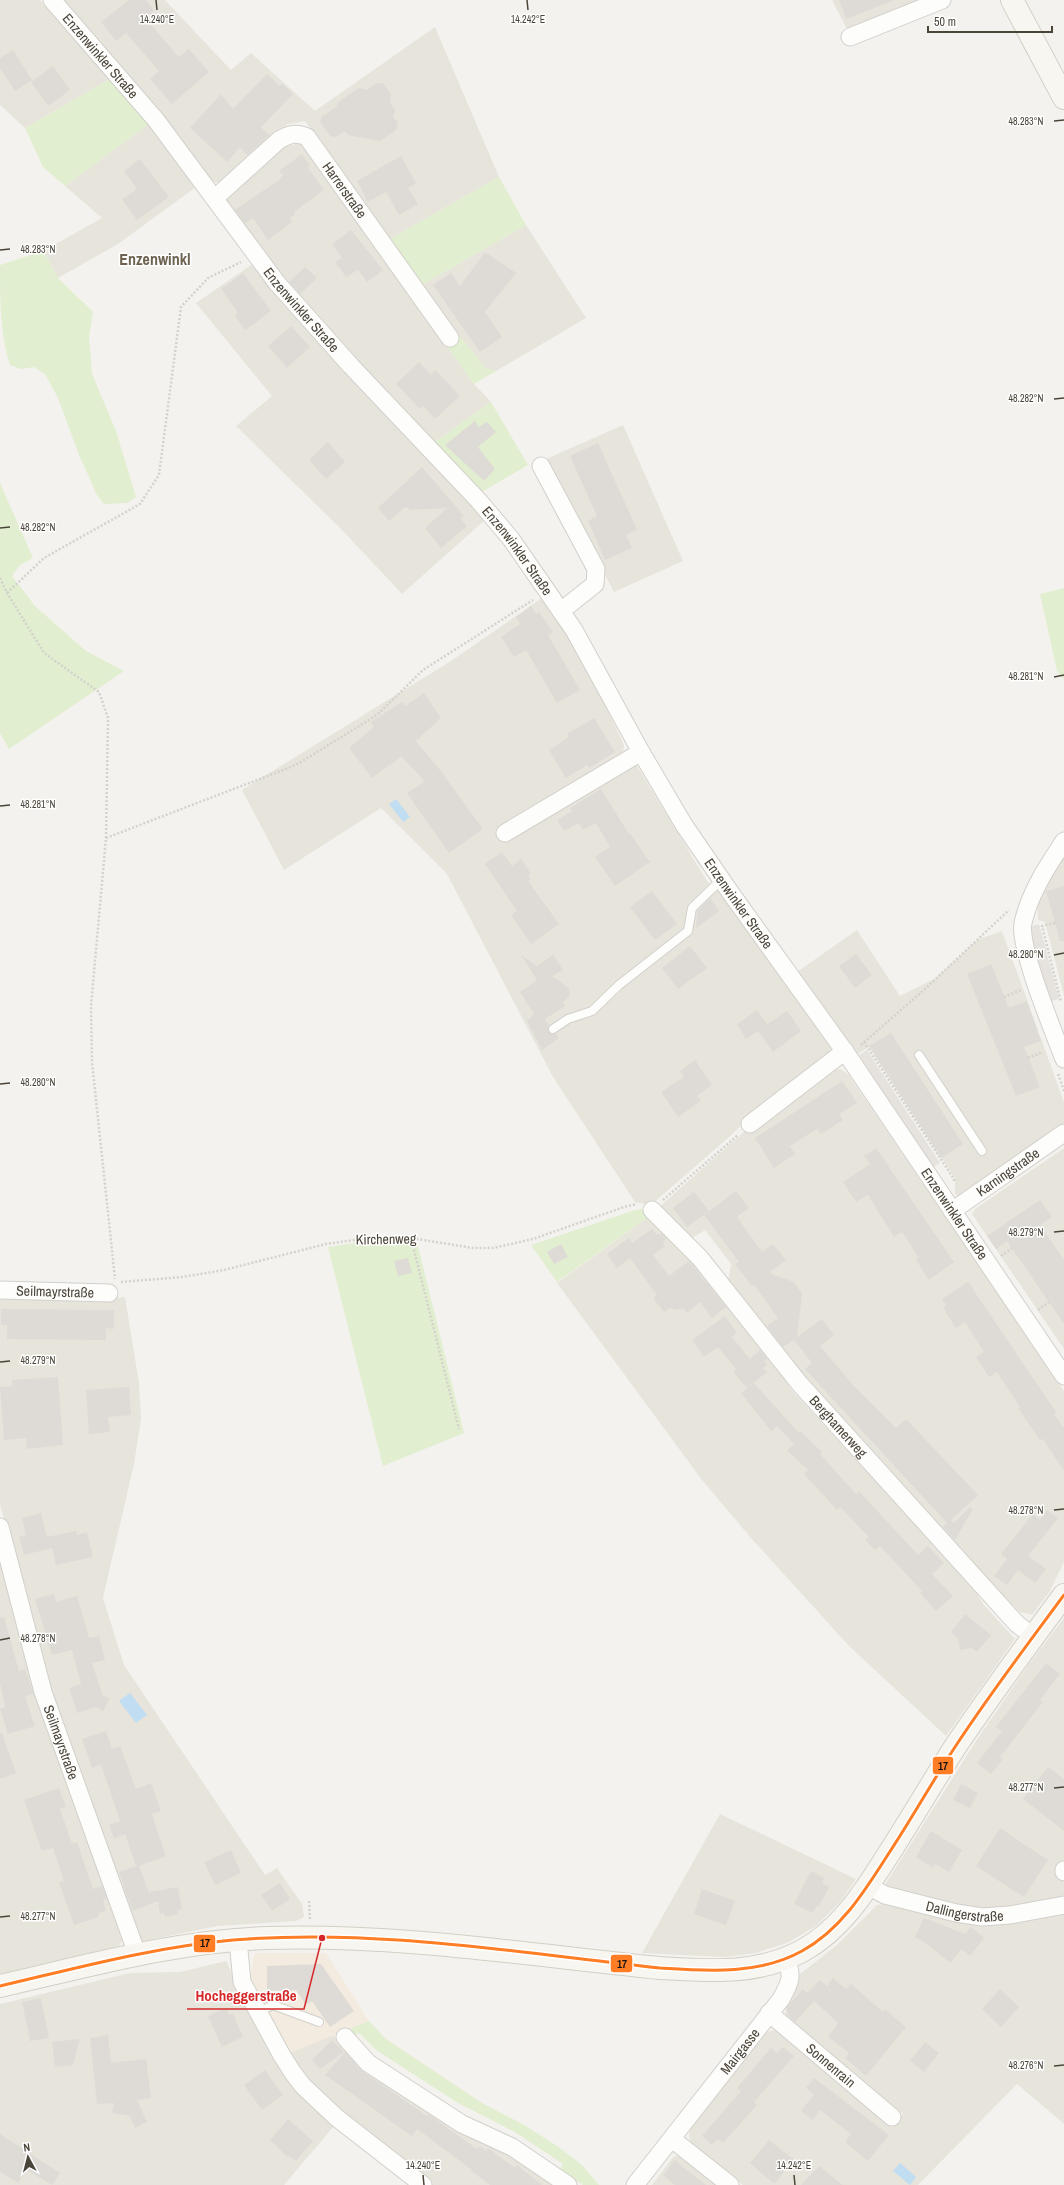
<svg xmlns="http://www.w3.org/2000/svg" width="1064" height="2185" viewBox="0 0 1064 2185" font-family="'Archivo Narrow',sans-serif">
  <rect width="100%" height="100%" fill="#f4f2ee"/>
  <path fill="#e7e4dc" d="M0 0H40L110 79 25 128 0 105Z
    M58 0H165L231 70 251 53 315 111 435 27 499 177 388 240 305 121 288 124 227 179 222 182H215L209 179 172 127Z
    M832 0H927L848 31Z
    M150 123 196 187 118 244 58 278 43 251 102 218 65 186Z
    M300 143 474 384 491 402 432 444 281 278 226 199 284 147Z
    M526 225 586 318 496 371 485 368 420 286Z
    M251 265 372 401 486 519 402 594 342 530 236 426 272 396 196 303Z
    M623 425 683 561 614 592 544 460Z
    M542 598 581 654 624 745 623 754 633 765 637 766 707 881 731 904 831 1046 829 1054 747 1120 729 1137 651 1205 635 1202 553 1077 447 874 381 808 284 870 242 790 451 661Z
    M1064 846V996L1045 922 1038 920 1037 896Z
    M857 930 900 996 936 978 979 939 1002 931 1064 1102V1124L958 1197 955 1193V1178L869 1047 856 1055 797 972Z
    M840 1069 848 1074 1064 1391V1562L1050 1591 1032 1615 1020 1612 956 1548 797 1373 728 1282 731 1264 705 1230 689 1240 658 1208 746 1130 749 1134 834 1070Z
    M1064 1148V1349L972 1214 975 1209Z
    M651 1215 691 1257 783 1376 789 1387 970 1584 984 1605 1015 1639 946 1736 849 1646 751 1538 702 1480 557 1283Z
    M125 1297 139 1383 141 1419 134 1464 103 1598 124 1665 265 1875 277 1868 302 1904 304 1917 296 1921 218 1926 143 1941 139 1937 51 1688 0 1504V1298L100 1300Z
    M0 1559 39 1699 122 1941 119 1946 0 1974Z
    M1064 1618V1899L1010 1909 965 1908 887 1887 886 1883 978 1738 1029 1664Z
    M720 1814 856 1879 841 1901 816 1926 787 1943 756 1953 725 1957 642 1953Z
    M887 1903 1028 1920 1064 1915V2124L1017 2084 918 2185H743L695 2147 690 2142 689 2134 690 2130 761 2037 767 2032 774 2030 780 2031 891 2127 903 2114 786 2016 785 2007 800 1974 837 1945 877 1905Z
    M226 1961 275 2060 300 2095 334 2126 284 2185H0V2004L130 1973 180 1972Z
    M333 2035 369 2071 507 2152 556 2185H432L361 2130 307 2079 289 2053Z
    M682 2154 719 2185H652L673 2157Z"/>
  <path fill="#f3ebdf" d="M256 1953H326L369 2021 289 2053 250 1981 253 1959Z"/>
  <path fill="#e1eecf" d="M110 79 150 123 65 186 43 167 25 128Z
    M499 177 526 225 420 286 388 240Z
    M43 251 58 278 93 312 89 337 92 374 116 431 136 497 127 503 104 504 97 495 79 455 58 398 45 374 34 367 21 369 10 365C0 335 0 298 0 265Z
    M459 335 485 368 496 371 474 384 445 344Z
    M491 402 528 465 480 493 432 444Z
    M0 483 33 558 20 565 12 576 35 606 86 651 124 671 9 749 0 733Z
    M1064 588V680L1057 671 1040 594Z
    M643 1209 651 1215 557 1282 531 1245 635 1210Z
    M377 1240 417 1242 464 1433 383 1466 328 1247Z
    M369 2021 386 2039 482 2103 526 2126 557 2146 581 2164 599 2185H583L560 2169 563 2164 515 2132 458 2103 376 2050 359 2033 355 2035 349 2029Z"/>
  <path fill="#e6e3df" d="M1039 924 1059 999 1049 1002 1029 927Z
    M867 1050 940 1163 932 1168 859 1055Z"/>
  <path fill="#c0ddf1" d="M396 799 410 817 403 822 389 804Z
    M130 1693 147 1715 136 1723 119 1701Z
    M900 2163 916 2177 910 2185 893 2171Z"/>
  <path fill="#dedbd6" d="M129 0H146L154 11 145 18 179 57 189 49 209 72 172 104 150 79 159 71 126 33 116 41 101 22Z
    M839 0H892V1L846 19Z
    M13 50 32 80 15 91 0 68V58Z
    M53 66 70 90 48 106 31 82Z
    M267 74 280 86 282 84 293 94 261 127 269 135 247 155 240 147 227 162 190 128 221 94 233 109Z
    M377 83H383L391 95 390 103 395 110 393 117 398 122 396 130 380 141 348 135 345 131 336 137 330 136 320 122 322 117 337 106 338 102 359 88 367 90Z
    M302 154 310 166 308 168 324 190 294 212 296 214 290 218 292 222 268 240 253 218 245 223 235 210 279 180 283 175 279 171Z
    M401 156 416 183 408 188 418 204 399 215 386 192 368 202 357 181Z
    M140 159 169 197 137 220 122 199 137 189 124 171Z
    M351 230 383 270 367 282 358 270 346 277 335 262 342 258 332 244Z
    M485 252 516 273 485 312 502 337 480 352 433 285 451 273 460 286Z
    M305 267 317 278 300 294 289 282Z
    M243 273 271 311 245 330 235 316 238 313 221 289Z
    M291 326 310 347 287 368 268 346Z
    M419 362 431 375 435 370 460 396 435 419 423 406 420 409 396 384Z
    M475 421 479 427 487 422 496 432 478 447 495 469 484 481 445 445Z
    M328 442 345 462 326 479 309 460Z
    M598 443 637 530 626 535 632 548 605 560 588 521 597 516 570 456Z
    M422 467 464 516 460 518 467 526 441 548 425 528 447 508 411 510 405 507 389 521 378 508Z
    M531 606 536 614 539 612 553 632 548 635 580 690 557 703 526 650 514 657 501 637 520 624 516 617Z
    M424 693 441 718 416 741 440 770 483 829 449 853 407 793 425 781 401 756 390 766 389 765 372 778 349 748 374 727 371 722 402 702 405 706Z
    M594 718 615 752 589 768 587 765 566 778 549 750 569 737 567 734Z
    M601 789 629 834 630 833 650 862 615 886 595 857 610 847 596 823 583 830 579 823 564 831 557 820 572 811 570 808Z
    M502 852 512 866 521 859 531 874 528 875 531 879 528 881 559 924 531 944 511 915 517 911 485 864Z
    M1064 886V941H1060L1046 891Z
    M652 891 677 924 655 940 630 907Z
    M710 898 719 911 696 928 698 910Z
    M690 946 707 968 678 989 662 968Z
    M856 954 872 975 855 988 839 966Z
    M521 955 537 966 553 955 563 970 552 976 569 988 570 995 563 1003 565 1006 545 1019 549 1025V1032L556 1034 559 1038 542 1050 527 1021 534 1014 520 992 537 980Z
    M991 964 1009 1008 1027 1001 1041 1041 1024 1047 1040 1087 1016 1096 967 974Z
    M757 1010 767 1024 787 1011 801 1031 773 1052 758 1031 746 1039 737 1024Z
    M891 1033 963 1144 941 1158 869 1046Z
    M695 1060 712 1085 697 1096 701 1101 678 1117 661 1092 684 1077 680 1071Z
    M842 1081 857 1103 839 1114 843 1120 821 1134 817 1129 790 1146 795 1154 774 1168 755 1138Z
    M876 1148 954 1262 929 1280 916 1260 919 1258 902 1232 894 1237 868 1195 856 1202 843 1182 870 1164 864 1156Z
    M736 1191 749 1208 737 1217 762 1252 773 1244 786 1260 769 1273 794 1282 802 1294 797 1337 822 1319 834 1335 820 1346 854 1386 896 1428 906 1419 978 1495 951 1520 954 1523 970 1507 973 1509 955 1540 943 1527 947 1523 805 1369 812 1363 794 1340 783 1347 767 1326 778 1318 754 1285 752 1286 735 1264 739 1262 704 1215Z
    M694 1192 709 1211 687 1227 673 1208Z
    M1040 1200 1052 1217 1040 1225 1064 1260V1324L1007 1241 996 1249 987 1236Z
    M652 1229 656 1234H662L666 1238 663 1243 665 1246 653 1255 669 1276 689 1261 726 1307 712 1318 700 1302 687 1313 683 1308 676 1310 670 1308 664 1312 653 1298 657 1295 630 1258 617 1268 607 1254 629 1238 632 1243Z
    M561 1244 568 1257 554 1264 547 1252Z
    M408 1258 412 1273 398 1276 394 1261Z
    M968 1282 1056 1412 1054 1414 1064 1428V1471L1043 1439 1040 1440 1018 1408 1020 1407 997 1372 989 1377 976 1357 984 1352 965 1322 956 1328 943 1308 946 1306 942 1299Z
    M1 1309 114 1310V1329L106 1328V1340L7 1339V1325H1Z
    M725 1316 737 1333 732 1337 750 1359 760 1350 767 1359 764 1361 767 1365 763 1368 767 1372 747 1388 733 1372 736 1369 718 1347 704 1357 692 1340Z
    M58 1377 63 1445 27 1449 26 1438 4 1440 0 1387 13 1386 12 1380Z
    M754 1383 799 1433 801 1431 822 1452 820 1454 856 1494 859 1491 918 1555 928 1546 944 1563 932 1574 953 1596 936 1611 920 1593 922 1591 880 1546 875 1550 865 1540 869 1537 840 1507 837 1510 804 1474 808 1470 787 1450 794 1444 777 1426 771 1431 741 1393Z
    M129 1387 131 1415 108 1417 110 1432 89 1434 86 1390Z
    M1047 1510 1058 1518 1028 1556 1046 1569 1035 1583 1018 1570 1007 1585 994 1576 1007 1559 1001 1554 1033 1514 1040 1520Z
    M41 1513 47 1537 76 1531 77 1535 87 1532 93 1557 56 1565 52 1548 24 1555 19 1537 26 1535 22 1518Z
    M54 1594 56 1602 77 1596 89 1638 99 1636 105 1660 92 1663 103 1696 110 1698 103 1711 96 1707 77 1713 69 1688 81 1684 72 1650 52 1655 35 1599Z
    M965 1614 991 1635 977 1652 971 1648 960 1650 958 1638 951 1632Z
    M4 1617 19 1671 25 1669 33 1692V1694L25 1697 35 1726 8 1734 0 1709 5 1707 0 1683V1618Z
    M1046 1663 1060 1674 1040 1700 1043 1702 1000 1757 1003 1759 991 1774 977 1763 1002 1731 996 1727Z
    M106 1731 112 1749 120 1746 136 1789 151 1783 161 1811 152 1814 166 1856 139 1866 149 1892 178 1887 182 1909 177 1910 178 1914 165 1917 164 1913 160 1914 158 1901 133 1911 126 1893 119 1872 136 1866 125 1834 114 1839 109 1825 120 1821 112 1797 101 1765 92 1768 82 1739Z
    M0 1733H2L16 1773 0 1779Z
    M1048 1767 1064 1779V1831L1023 1799Z
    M961 1784 978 1793 970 1808 953 1800Z
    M59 1788 66 1807 60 1809 72 1844 77 1842 93 1889 102 1886 107 1899 103 1900 106 1911 98 1913 99 1917 74 1925 59 1882 64 1881 53 1848 42 1851 24 1800Z
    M1000 1828 1048 1860 1024 1897 976 1866Z
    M931 1831 962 1850 949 1872 935 1864 933 1868 916 1857Z
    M231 1850 241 1873 215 1885 204 1862Z
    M811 1871 824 1878 822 1883 829 1887 819 1907 817 1905 813 1913 794 1904Z
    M280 1883 290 1899 272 1911 261 1895Z
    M702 1889 735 1901 726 1925 694 1914Z
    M924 1918 965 1934 971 1927 984 1938 970 1956 962 1949 950 1963 927 1944 915 1937Z
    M321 1964 354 2011 330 2027 312 2001 306 2005 296 1990 267 1991V1966Z
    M833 1978 846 1989 851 1984 883 2012 885 2009 906 2027 866 2076 845 2058 849 2053 828 2037 838 2023 814 2001 795 2022 787 2014V2007L803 1989 807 1993 820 1980 827 1986Z
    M1000 1989 1019 2007 1001 2027 982 2009Z
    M41 1998 49 2038 30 2041 22 2002Z
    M226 2008 229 2015 233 2014 243 2037 222 2047 208 2016Z
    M108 2035 111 2063 146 2059 151 2098 137 2100 147 2122 135 2128 130 2116 112 2113 114 2103 97 2104 90 2038Z
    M80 2039 73 2065 55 2067 52 2042Z
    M332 2040 344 2052 320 2069 312 2060Z
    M925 2042 939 2053 924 2072 910 2061Z
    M783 2047 794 2056 754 2102 757 2105 723 2143 718 2139 712 2145 702 2136 741 2091 737 2088 771 2048 777 2053Z
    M345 2052 362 2071 427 2116 428 2114 477 2149 480 2146 486 2151 488 2148 515 2168 517 2165 542 2185H490L471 2171 472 2170 417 2129 412 2136 325 2075Z
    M265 2070 283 2095 262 2110 244 2085Z
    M814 2078 889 2135 868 2161 845 2142 851 2134 820 2110 813 2120 801 2111 814 2094 806 2088Z
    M288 2119 313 2141 296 2161 288 2155 287 2157 270 2140Z
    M0 2134 60 2173 52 2185 27 2170 18 2183 0 2172Z
    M769 2140 794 2160 774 2184 750 2163Z
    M675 2160 684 2168 706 2185H675L663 2175Z
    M819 2166 843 2185H801Z"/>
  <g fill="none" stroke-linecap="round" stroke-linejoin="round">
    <g stroke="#d2d0cb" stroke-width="10">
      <path id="lane" d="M553 1029 568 1019 592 1011 619 985 688 931 692 908 721 880
        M919 1055 982 1151
        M258 2012 273 2005 319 2022"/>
    </g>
    <g stroke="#d2d0cb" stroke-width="19">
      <g id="street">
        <path id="s1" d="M52 0 156 120 277 283 351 366 479 501 511 539 574 630 641 752 684 825 730 892 848 1056 1064 1376"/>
        <path d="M850 37 942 0"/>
        <path id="s2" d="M215 198 279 140C290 134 296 132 307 137L450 338"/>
        <path d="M541 466 596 569 595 584 561 611"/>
        <path d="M505 833 641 752"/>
        <path d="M1064 841C1047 867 1030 892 1023 923 1018 946 1054 1033 1064 1059"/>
        <path d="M750 1124 845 1051"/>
        <path id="s3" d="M652 1210 700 1258 799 1383 1017 1624 1033 1636"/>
        <path id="s4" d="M952 1211 1064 1133"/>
        <path id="s5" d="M0 1290 109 1293"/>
        <path id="s6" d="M0 1527 43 1692 137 1954"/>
        <path d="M1064 1870V1872"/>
        <path id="s7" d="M868 1886 885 1895 956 1913 982 1917 1010 1915 1064 1905"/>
        <path d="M238 1940 242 1982 281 2054 293 2073 303 2086 337 2118 423 2185"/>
        <path id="s8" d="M769 2013 892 2117"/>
        <path d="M345 2037 368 2063 462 2124 512 2147 568 2185"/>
        <path d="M672 2139 730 2185"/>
        <path id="s9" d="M635 2185 781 1999C791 1981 793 1977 786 1958"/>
      </g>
    </g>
    <g stroke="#d3cfc5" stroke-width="24">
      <path id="secondary" d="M1012 0 1064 98
        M0 1986C88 1966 176 1941 267 1938 398 1934 530 1955 660 1968 710 1971 757 1975 802 1951 844 1928 868 1886 893 1847 914 1814 934 1780 955 1747 990 1695 1027 1645 1064 1595"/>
    </g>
    <path stroke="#d3d2cc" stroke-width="2.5" stroke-dasharray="2 2" stroke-linecap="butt" d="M0 578 7 593 44 653 99 692 108 718 106 838 91 1006 92 1062 115 1279
      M7 593 44 558 140 504 159 475 181 307 208 278 241 262
      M106 838 296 765 377 715 423 670 533 600
      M1055 923 1042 926 1061 1002
      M1004 997 1021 990
      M864 1042 954 1179V1182
      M861 1045 924 990 1009 910
      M1028 1058 1043 1052
      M1058 1074 1064 1091
      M663 1200 738 1135
      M411 1238 459 1429
      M1001 1256 1012 1248
      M121 1282 182 1277 224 1270 326 1244 375 1237 411 1238 473 1248H493L533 1239 624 1207 637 1204
      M1038 1310 1049 1302
      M309 1901 310 1920"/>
    <use href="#lane" stroke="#fdfdfc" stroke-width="8"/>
    <use href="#street" stroke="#fdfdfc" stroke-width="17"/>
    <use href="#secondary" stroke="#f7f6f1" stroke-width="22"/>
    <g stroke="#fff" stroke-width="6">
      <path id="bus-1" d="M0 1986C77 1968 154 1947 233 1940 375 1928 519 1953 660 1968 708 1971 759 1975 802 1951 842 1929 866 1889 889 1853 912 1818 932 1782 955 1747 989 1695 1027 1645 1064 1595"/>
    </g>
    <use href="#bus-1" stroke="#ff7d24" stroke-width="3"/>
  </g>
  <path fill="none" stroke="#4b4439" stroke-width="1.5" d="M156 0 157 10M527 0 528 10M1054 121 1064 120M0 250 10 249M1054 399 1064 398M0 528 10 527M1054 677 1064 675M0 806 10 805M1054 955 1064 953M0 1084 10 1083M1054 1232 1064 1231M0 1362 10 1361M1054 1510 1064 1509M0 1640 10 1638M1054 1788 1064 1787M0 1917 10 1916M1054 2066 1064 2065M423 2175 424 2185M794 2175 795 2185"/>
  <g text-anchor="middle" stroke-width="3" stroke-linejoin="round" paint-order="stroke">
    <g font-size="14" fill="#4b4439" stroke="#fff">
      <text dy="5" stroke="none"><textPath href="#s1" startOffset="74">Enzenwinkler Straße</textPath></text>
      <text dy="5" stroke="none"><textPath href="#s2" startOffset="181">Harrerstraße</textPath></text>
      <text dy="5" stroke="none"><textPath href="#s1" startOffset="398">Enzenwinkler Straße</textPath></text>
      <text dy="5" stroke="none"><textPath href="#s1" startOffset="722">Enzenwinkler Straße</textPath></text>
      <text dy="5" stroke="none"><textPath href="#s1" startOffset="1139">Enzenwinkler Straße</textPath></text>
      <text dy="5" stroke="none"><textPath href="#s4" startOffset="68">Karningstraße</textPath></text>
      <text dy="5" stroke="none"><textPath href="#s1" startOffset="1517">Enzenwinkler Straße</textPath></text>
      <text transform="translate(386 1239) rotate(-1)" y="5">Kirchenweg</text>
      <text dy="5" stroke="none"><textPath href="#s5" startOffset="55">Seilmayrstraße</textPath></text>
      <text dy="5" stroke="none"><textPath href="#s3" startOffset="286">Berghamerweg</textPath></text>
      <text dy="5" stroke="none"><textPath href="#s6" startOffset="224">Seilmayrstraße</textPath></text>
      <text dy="5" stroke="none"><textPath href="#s7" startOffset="101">Dallingerstraße</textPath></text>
      <text dy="5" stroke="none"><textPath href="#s9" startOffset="170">Mairgasse</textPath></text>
      <text dy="5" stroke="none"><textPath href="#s8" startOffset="81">Sonnenrain</textPath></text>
    </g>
    <g font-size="16" font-weight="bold" fill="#6e6250" stroke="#fff">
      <text x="155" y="265">Enzenwinkl</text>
    </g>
  </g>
  <g font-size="10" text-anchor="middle" fill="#4b4439" stroke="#fff" stroke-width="3" stroke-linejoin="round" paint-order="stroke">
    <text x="157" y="23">14.240°E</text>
    <text x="528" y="23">14.242°E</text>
    <text x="1026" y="125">48.283°N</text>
    <text x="38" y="253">48.283°N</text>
    <text x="1026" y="402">48.282°N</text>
    <text x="38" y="531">48.282°N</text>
    <text x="1026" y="680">48.281°N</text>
    <text x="38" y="808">48.281°N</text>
    <text x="1026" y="958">48.280°N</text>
    <text x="38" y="1086">48.280°N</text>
    <text x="1026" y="1236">48.279°N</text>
    <text x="38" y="1364">48.279°N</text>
    <text x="1026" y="1514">48.278°N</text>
    <text x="38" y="1642">48.278°N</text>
    <text x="1026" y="1791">48.277°N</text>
    <text x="38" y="1920">48.277°N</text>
    <text x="1026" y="2069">48.276°N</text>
    <text x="423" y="2169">14.240°E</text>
    <text x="794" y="2169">14.242°E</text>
  </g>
  <path fill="none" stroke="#d62828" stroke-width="1.5" d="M322 1938L304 2009H187"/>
  <circle fill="#d62828" stroke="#fff" stroke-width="1.5" cx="322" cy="1938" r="4"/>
  <g font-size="15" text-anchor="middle" font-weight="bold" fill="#d62828" stroke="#fff" stroke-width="3" stroke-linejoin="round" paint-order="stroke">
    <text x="246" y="2001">Hocheggerstraße</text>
  </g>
  <g stroke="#fff" stroke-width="1.5">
    <rect x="932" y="1756" width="22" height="19" rx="4" fill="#ff7d24"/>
    <rect x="193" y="1934" width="23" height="19" rx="4" fill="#ff7d24"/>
    <rect x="610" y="1954" width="23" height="19" rx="4" fill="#ff7d24"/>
  </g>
  <g font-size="11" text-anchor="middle" font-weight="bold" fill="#111">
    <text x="943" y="1770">17</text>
    <text x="205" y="1947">17</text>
    <text x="622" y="1968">17</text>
  </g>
  <g transform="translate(28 2157) rotate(353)" stroke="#ffffff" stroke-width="3" paint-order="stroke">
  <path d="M0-3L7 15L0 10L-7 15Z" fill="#4b4439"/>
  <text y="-6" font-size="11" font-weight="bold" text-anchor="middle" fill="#4b4439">N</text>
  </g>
  <path d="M928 26v6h124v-6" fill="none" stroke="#4b4439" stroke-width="2"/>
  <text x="934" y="26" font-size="12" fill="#4b4439" stroke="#ffffff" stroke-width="3" paint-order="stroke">50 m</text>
</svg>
